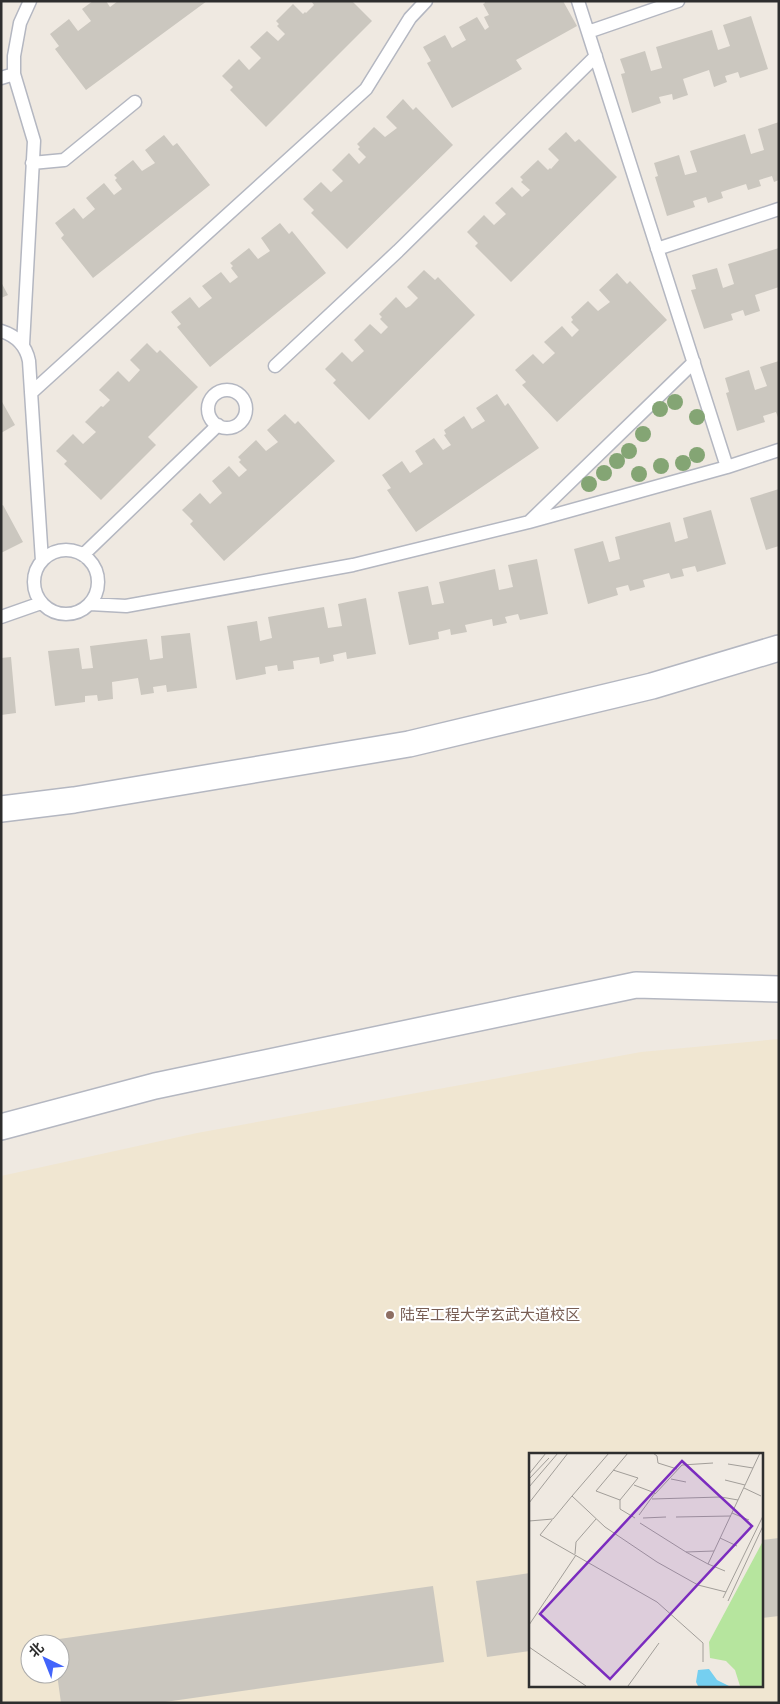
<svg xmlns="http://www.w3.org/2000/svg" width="780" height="1704" viewBox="0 0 780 1704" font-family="Quicksand,'Noto Sans SC',sans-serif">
  <rect width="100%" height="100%" fill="#efe9e1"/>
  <path fill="#f0e6d1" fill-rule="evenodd" d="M779 1039V1703H1V1176L197 1133 641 1052ZM530 1454H761V1685H530ZM30 1644H60V1674H30Z"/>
  <path fill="#cbc7bf" d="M93 1H106L110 7 118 1H207L86 90 55 49 59 46 50 34 69 19 78 31 91 21 82 9Z
    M311 1H352L372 21 266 127 230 90 233 87 222 76 239 59 249 70 261 58 250 47 267 31 278 41 285 34 277 26 279 24 276 21 293 4 303 14 305 12 306 13 314 5Z
    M484 1H563L577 26 516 60 522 69 452 108 427 63 431 61 423 47 445 35 452 48 466 40 459 27 477 17 485 30 489 27 484 17 489 15 483 4 485 3Z
    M751 16 768 69 740 78 738 72 725 76 727 82 714 87 709 70 683 79 688 95 673 100 672 94 659 97 661 103 632 113 621 74 625 73 620 59 645 51 651 71 662 68 656 47 712 30 718 50 730 46 723 25Z
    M403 99 413 110 416 107 453 145 347 249 311 213 314 210 303 199 321 182 331 192 343 181 332 170 349 153 359 164 366 157 358 149 360 147 357 144 374 127 385 137 397 128 386 117Z
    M779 122V180L774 182 772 176 759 180 761 186 748 190 746 184 721 192 723 198 708 203 706 197 693 201 695 207 667 216 655 177 658 176 654 163 679 155 685 175 697 172 690 151 745 134 751 154 764 150 758 129Z
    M566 132 575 142 579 139 617 177 511 282 475 246 478 243 467 232 484 215 494 225 506 214 495 203 512 187 522 197 530 190 521 182 523 180 520 177 538 160 548 170 550 168 551 169 559 160 548 149Z
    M164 135 173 146 177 143 210 185 93 278 61 238 64 235 55 223 74 208 83 219 95 209 86 198 104 183 114 195 122 189 115 180 117 178 114 175 133 160 142 171 155 163 145 150Z
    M280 223 289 234 292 231 326 273 210 367 177 327 181 324 171 312 190 297 199 308 212 298 202 286 221 272 230 283 238 277 231 268 233 266 230 263 249 248 258 259 270 251 261 238Z
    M779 248V287L755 295 760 311 745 316 743 310 731 314 733 320 704 329 691 290 696 289 692 275 717 268 723 288 734 284 728 264Z
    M424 270 435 280 438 277 475 315 369 420 333 383 336 380 325 369 342 352 352 362 364 351 354 340 370 324 381 334 388 327 380 319 382 317 379 314 396 297 406 308 410 306 418 298 407 287Z
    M617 273 627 284 630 281 667 320 557 422 522 385 526 382 515 370 533 354 543 364 555 353 544 342 562 326 572 337 579 330 571 322 573 320 571 317 588 301 598 311 610 302 599 290Z
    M1 282 8 295 1 298Z
    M147 343 157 353 160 350 198 387 148 437 156 445 101 500 64 464 67 461 56 451 73 434 83 444 96 432 85 422 101 406 103 407 110 400 99 390 118 371 129 382 140 370 130 360Z
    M779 361V420L776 412 763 416 765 422 737 431 726 393 729 392 725 378 749 370 755 390 767 386 760 367Z
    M497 394 505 406 508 403 539 448 416 532 387 490 391 488 382 475 402 461 410 473 423 464 415 451 434 438 443 450 451 445 444 435 446 434 444 430 464 416 472 429 485 421 476 408Z
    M1 400 15 425 1 433Z
    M285 414 295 424 298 421 335 461 224 561 190 524 193 521 182 510 200 493 210 504 222 493 212 481 229 466 239 477 247 470 239 462 241 460 238 457 256 440 266 451 278 442 267 430Z
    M779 489V546L766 550 750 498Z
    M3 505 23 542 1 553V506Z
    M711 510 726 564 697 572 695 566 682 569 684 576 671 579 669 573 643 580 645 587 630 591 628 585 616 588 618 595 588 604 574 549 603 541 609 562 620 559 615 537 670 522 675 542 688 538 683 518Z
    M537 559 548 614 520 620 518 614 505 617 507 623 493 626 492 619 465 625 467 632 451 635 450 629 438 632 439 639 409 645 398 592 428 586 432 605 444 603 439 582 495 569 499 590 513 587 508 565Z
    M366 598 376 654 347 659 346 652 333 655 334 661 320 664 319 657 293 661 294 669 278 671 277 665 265 667 266 674 236 680 227 626 257 621 260 641 272 638 268 617 324 607 328 628 342 626 338 604Z
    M190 633 197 688 167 692 166 685 153 687 154 693 141 695 138 678 112 682 113 699 98 701 97 695 85 696V702L55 706 48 651 79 648 82 669 93 668 90 646 147 639 150 660 163 658 161 636Z
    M11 657 16 713 1 715V658Z
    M779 1538V1616L761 1618V1540Z
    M530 1573V1651L487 1657 476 1581Z
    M433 1586 444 1662 158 1703H61L57 1674H60V1644H53L52 1640Z"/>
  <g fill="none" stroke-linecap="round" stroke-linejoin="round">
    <g stroke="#b4b7c1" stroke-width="15">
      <path id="lane" d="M578 1 727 467 779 450
        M588 32 678 1
        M1 78 14 74
        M32 163 64 160 135 102
        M657 249 779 209
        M1 331C17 336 26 346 29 361L42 561
        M23 345 34 141 14 74V56L20 23 30 1
        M694 362 529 522 727 467
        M275 366 398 251 596 56
        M208 409a19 19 0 1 1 38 0a19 19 0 1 1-38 0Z
        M31 393 366 89 410 18 426 1
        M34 582a32 32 0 1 1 64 0a32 32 0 1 1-64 0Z
        M83 555 218 425
        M90 604 126 606 353 565 529 522
        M1 617 41 603"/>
    </g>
    <g stroke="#b4b7c1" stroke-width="28">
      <path id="street" d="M1 809 74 800 409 744 652 686 779 648
        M1 1127 155 1086 636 985 779 989"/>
    </g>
    <use href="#lane" stroke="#fff" stroke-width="12"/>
    <use href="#street" stroke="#fff" stroke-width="25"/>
  </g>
  <g fill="#84a574">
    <circle cx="675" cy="402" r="8"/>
    <circle cx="660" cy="409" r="8"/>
    <circle cx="697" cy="417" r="8"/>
    <circle cx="643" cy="434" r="8"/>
    <circle cx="629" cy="451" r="8"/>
    <circle cx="697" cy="455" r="8"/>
    <circle cx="617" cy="461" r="8"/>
    <circle cx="683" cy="463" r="8"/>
    <circle cx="661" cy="466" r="8"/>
    <circle cx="604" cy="473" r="8"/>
    <circle cx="639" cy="474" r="8"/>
    <circle cx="589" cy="484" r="8"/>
  </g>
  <circle fill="#8d6e63" stroke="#fff" stroke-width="2" cx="390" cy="1315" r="5"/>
  <g text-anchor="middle" stroke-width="4.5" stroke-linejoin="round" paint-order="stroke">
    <g font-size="15" fill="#785e54" stroke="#fff" text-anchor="start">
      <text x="400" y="1320">陆军工程大学玄武大道校区</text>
    </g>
  </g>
  <g transform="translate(529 1453)">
    <rect width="234" height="234" fill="#efe9e1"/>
    <path d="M234 88V233H211L206 217 197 208 181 205 180 189Z" fill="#b6e59e"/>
    <path d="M180 216 188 227 200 233H169L167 229 169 217Z" fill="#75cff0"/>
    <path fill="none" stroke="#a29e99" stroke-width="1" d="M80 0 43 43 76 74 128 109 169 132 197 139M99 0 67 38 91 47V56L106 65M124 0 128 3 129 10 148 16M199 11 224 15M84 17 109 25 91 47M0 21 17 0M0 26 20 5M142 26 157 29M196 27 216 32M105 32 126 40 110 62M0 34 29 0M215 35 232 43M126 41 153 12 184 10M123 46 192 44 209 47M0 50 39 0M203 60 220 67M147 64 202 63M114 65 137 64M23 67 11 82 128 149 174 190V209M0 68 24 66 43 43M111 70 157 99M191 85 208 93M46 101 47 89 67 66M179 111 157 99 185 98M196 118 179 111 231 0M194 145 234 63M199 148 234 73M0 172 47 102M0 194 57 233M99 233 130 190"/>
    <path fill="#7b2cbf" fill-opacity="0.15" stroke="#7b2cbf" stroke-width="2.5" d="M153 8 223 73 81 226 11 161Z"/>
    <rect width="234" height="234" fill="none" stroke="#2e2e2e" stroke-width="2.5"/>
  </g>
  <rect width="780" height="1704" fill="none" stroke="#2e2e2e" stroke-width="5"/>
  <g transform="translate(45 1659) rotate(317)"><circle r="24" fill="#ffffff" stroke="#ababab"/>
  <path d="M0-4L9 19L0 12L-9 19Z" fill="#4264fb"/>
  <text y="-8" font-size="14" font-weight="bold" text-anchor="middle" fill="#2e2e2e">北</text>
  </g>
</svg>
